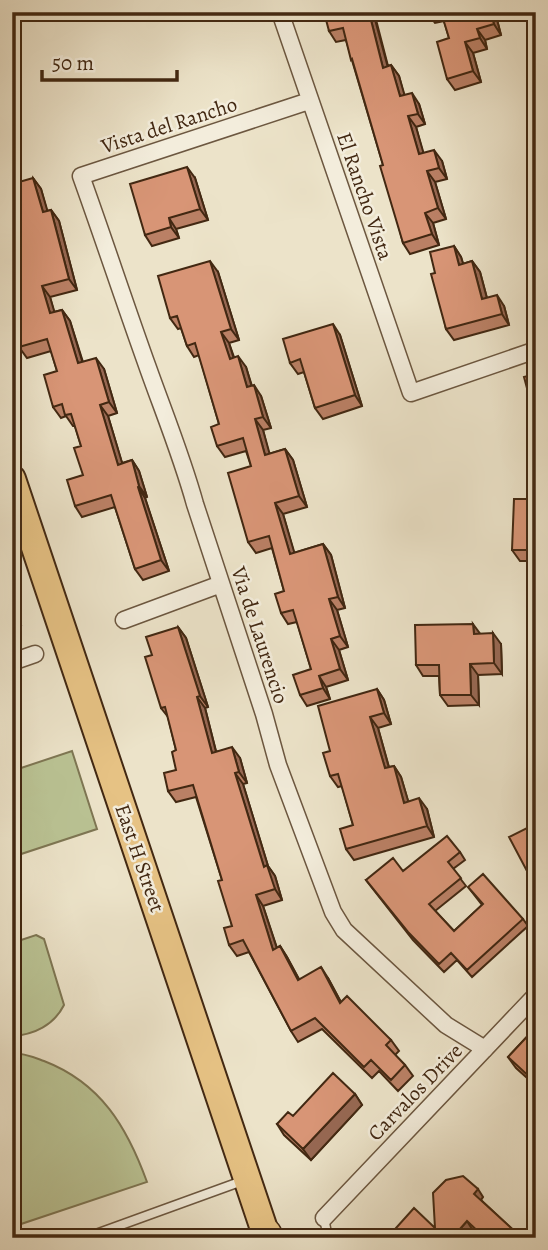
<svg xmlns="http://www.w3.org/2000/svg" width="548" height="1250" viewBox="0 0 548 1250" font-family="Alegreya,serif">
  <rect width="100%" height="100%" fill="#ece3c9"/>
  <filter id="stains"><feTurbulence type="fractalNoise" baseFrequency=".00286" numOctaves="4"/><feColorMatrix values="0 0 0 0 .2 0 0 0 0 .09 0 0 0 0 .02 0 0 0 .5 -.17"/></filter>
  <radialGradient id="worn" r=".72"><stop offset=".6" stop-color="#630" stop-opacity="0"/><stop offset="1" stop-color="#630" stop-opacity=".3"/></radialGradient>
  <path fill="#bac394" stroke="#7e7653" stroke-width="2" d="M72 751 97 829 12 857V771Z
    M36 935 44 939 64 1005C54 1025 34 1035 12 1036V943Z
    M12 1053C24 1053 33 1057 44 1061 101 1083 127 1127 147 1182L12 1227Z"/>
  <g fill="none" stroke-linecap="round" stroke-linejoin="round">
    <g stroke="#6c5740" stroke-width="11">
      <path id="lane" d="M324 1218 328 1238
        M85 1238 245 1180"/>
    </g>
    <g stroke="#6c5740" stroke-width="19">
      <path id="street" d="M280 12 411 393 536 350
        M309 101 81 176C104 240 125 304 148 368 164 413 182 457 195 504L264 714 278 765 333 912 344 930 446 1025 485 1049
        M124 620 221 584
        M12 662 35 654
        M324 1218 536 995"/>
    </g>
    <g stroke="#422812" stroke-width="30">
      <path id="primary" d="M12 479 267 1238"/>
    </g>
    <g stroke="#422812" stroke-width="33">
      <path id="highway" d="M266 1234 268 1238"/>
    </g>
    <use href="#lane" stroke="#f3eddc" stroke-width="8"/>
    <use href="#street" stroke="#f3eddc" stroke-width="16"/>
    <use href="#primary" stroke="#e6c284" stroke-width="26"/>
    <use href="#highway" stroke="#e6c284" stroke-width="30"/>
  </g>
  <path fill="#ba8065" stroke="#422812" stroke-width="2" d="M374 12 388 66 391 65 399 76 404 95 419 104 425 124 416 127 423 153 442 161 447 179 435 182 446 219 433 223 439 245 410 254 403 243 383 165 346 40 336 42 329 31Z
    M427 12H495L501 35 485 40 487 49 473 53 481 82 455 90 447 79 449 38 444 21 435 23Z
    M521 12H536V16L526 19Z
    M33 178 41 189 47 211 51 210 59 221 77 290 50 297 54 312 62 310 70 321 83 362 104 369 117 413 108 416 122 463 132 460 139 471 147 497 145 498 169 571 143 580 135 569 115 507 82 517 75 506 83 475 81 446 75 426H73L66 416 61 418 53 407 57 371 51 351 27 358 19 347Z
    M195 178 208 220 176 229 179 238 152 246 145 235Z
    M454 246 461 257 463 264 472 261 480 272 487 298 504 306 509 325 454 340 446 329 435 273Z
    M218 272 239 340 229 343 234 357 246 367 252 386 261 396 271 428 263 430 269 454 285 449 293 460 307 507 283 514 294 553 323 544 331 555 345 608 337 610 348 647 339 650 348 680 326 687 330 699 307 706 300 695 311 669 297 622 288 624 281 613 284 591 272 548 256 553 248 542 251 466 246 451 225 457 217 446 219 424 199 355 194 357 187 346 181 328 178 329 170 318Z
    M340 335 362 406 323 419 315 408 304 372 298 374 290 363Z
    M536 499V561H520L512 550Z
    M12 598 21 625 12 628Z
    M178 627 186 638 208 707 205 708 216 751 240 758 247 783 243 784 268 866 275 876 282 900 263 906 277 948 280 946 287 957 299 979 328 978 341 1002 391 1040 399 1051 395 1055 405 1065 413 1076 398 1091 379 1071 372 1078 322 1029 298 1042 291 1031 249 952 237 956 229 945 232 926 222 880 196 797 176 802 168 791 176 770V750L168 717 161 708Z
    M480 634 501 644 502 674 478 675 479 705 448 706 440 695 439 676H423L416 665Z
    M377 689 384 700 391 724 378 728 389 767 394 766 401 777 408 801 427 809 434 837 354 860 346 849 353 825 342 786 338 787 330 776V751Z
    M536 825V879L533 881 528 873Z
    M460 852 465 860 453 869 466 886 435 911 454 931 482 905 468 887 523 919 528 926 472 977 457 960 444 972 413 940 366 880 403 871Z
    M536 1027V1086L516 1068 508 1057Z
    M355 1094 362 1105 311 1160 284 1135 277 1124 293 1116Z
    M483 1197 481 1200 522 1238H482L472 1229 464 1238H387L435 1228Z"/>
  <path fill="#976853" stroke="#422812" stroke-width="2" d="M369 12H373L391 79 383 68Z
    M490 12H495L501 35 494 24Z
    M477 29 485 40 487 49 480 38Z
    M465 42 473 53 481 82 473 71Z
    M391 65 399 76 408 107 400 96Z
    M412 93 419 104 425 124 418 114Z
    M408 116 416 127 427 165 419 154Z
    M434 150 442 161 447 179 439 168Z
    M187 167 195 178 208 220 200 209Z
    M427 171 435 182 446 219 438 208Z
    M33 178 41 189 51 223 43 212Z
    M51 210 59 221 77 290 69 279Z
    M425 213 433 223 439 245 432 234Z
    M169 218 176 229 179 238 171 227Z
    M454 246 461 257 467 276 459 265Z
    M210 261 218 272 239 340 231 329Z
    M472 261 480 272 490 310 482 299Z
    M42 286 50 297 58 324 50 313Z
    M497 295 504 306 509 325 502 314Z
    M62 310 70 321 86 374 78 363Z
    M333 324 340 335 362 406 355 395Z
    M221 332 229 343 237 369 230 359Z
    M238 356 246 367 255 398 247 387Z
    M96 358 104 369 117 413 109 402Z
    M254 385 261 396 271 428 263 417Z
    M100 405 108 416 126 476 118 465Z
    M255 419 263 430 273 466 265 455Z
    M285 449 293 460 307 507 299 496Z
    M132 460 139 471 147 497 139 486Z
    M138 487 145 498 169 571 161 560Z
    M275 503 283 514 298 565 290 554Z
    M323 544 331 555 345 608 338 597Z
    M12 598 21 625 12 611Z
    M329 599 337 610 348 647 340 636Z
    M473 624 481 635 474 634Z
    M178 627 186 638 208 707 200 696Z
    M493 633 501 644 502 674 494 663Z
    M331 639 339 650 348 680 340 669Z
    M470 664 478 675 479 705 471 695Z
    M319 676 326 687 330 699 323 688Z
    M377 689 384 700 391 724 384 713Z
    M197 697 205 708 219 764 212 753Z
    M370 717 378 728 392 779 385 768Z
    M232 747 240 758 247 783 239 772Z
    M394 766 401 777 412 814 404 803Z
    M235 773 243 784 268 866 275 876 282 900 275 889 264 867Z
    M419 798 427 809 434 837 427 826Z
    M256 895 263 906 281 961 273 950Z
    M280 946 287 957 305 991 298 980Z
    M321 967 328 978 347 1014 340 1003Z
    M355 1094 362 1105 311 1160 303 1149Z
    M478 1189 483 1197 479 1202 474 1194Z
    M467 1221 472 1229 464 1238H452Z"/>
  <path fill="#d89576" stroke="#422812" stroke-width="2" d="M324 12H369L383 68 391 65 400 96 412 93 418 114 408 116 419 154 434 150 439 168 427 171 438 208 425 213 432 234 403 243 380 166 383 165 352 59 351 60 343 28 329 31Z
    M441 12H490L494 24 477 29 480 38 465 42 473 71 447 79 437 42 449 38Z
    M187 167 200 209 169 218 171 227 145 235 130 184Z
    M33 178 43 212 51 210 69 279 42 286 50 313 62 310 78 363 96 358 109 402 100 405 118 465 132 460 139 486 138 487 161 560 135 569 111 495 75 506 67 480 83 475 74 448 81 446 71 414 65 415 62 404 53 407 44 375 57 371 47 339 19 347 12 323V184Z
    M454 246 459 265 472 261 482 299 497 295 502 314 446 329 431 274 435 273 430 252Z
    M210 261 231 329 221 332 230 359 238 356 247 387 254 385 263 417 255 419 265 455 285 449 299 496 275 503 290 554 323 544 338 597 329 599 340 636 331 639 340 669 319 676 323 688 300 695 293 675 311 669 293 610 281 613 275 594 284 591 269 536 248 542 228 473 251 466 243 438 217 446 211 427 219 424 195 343 187 346 177 316 170 318 158 276Z
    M333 324 355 395 315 408 300 359 290 363 283 339Z
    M536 374V406L532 407 524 377Z
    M514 499H536V550H512Z
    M473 624 474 634 493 633 494 663 470 664 471 695H440L439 665H416L415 625Z
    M178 627 200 696 197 697 212 753 232 747 239 772 235 773 264 867 267 865 275 889 256 895 273 950 280 946 298 980 321 967 340 1003 347 996 391 1040 386 1045 405 1065 391 1080 371 1060 364 1067 315 1018 291 1031 243 940 229 945 224 928 232 926 218 881 222 880 193 785 168 791 164 773 176 770 172 752 176 750 165 707 161 708 145 657 152 655 146 637Z
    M377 689 384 713 370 717 385 768 394 766 404 803 419 798 427 826 346 849 340 829 353 825 338 774 330 776 323 753 330 751 318 706Z
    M535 824 536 826V869L528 873 509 837Z
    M447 836 460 852 448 862 461 878 429 904 454 931 483 904 468 887 483 874 523 919 467 970 451 953 439 964 408 932 366 880 393 858 403 871Z
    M536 1027V1080L534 1081 508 1057Z
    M333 1073 355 1094 303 1149 277 1124 288 1112 293 1116Z
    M463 1176 478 1189 474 1194 522 1238H485L467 1221 452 1238H387L414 1208 435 1228 433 1193 446 1180Z"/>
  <g text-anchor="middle" stroke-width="5" stroke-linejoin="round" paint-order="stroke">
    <g font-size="21" fill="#422812" stroke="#f3eddc">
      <text transform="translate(169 125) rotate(-18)" y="7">Vista del Rancho</text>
      <text transform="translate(365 196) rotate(71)" y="7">El Rancho Vista</text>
      <text transform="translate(260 635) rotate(72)" y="7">Via de Laurencio</text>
      <text transform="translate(140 858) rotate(71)" y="7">East H Street</text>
      <text transform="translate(415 1092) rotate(-46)" y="7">Carvalos Drive</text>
    </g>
  </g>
  <rect width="548" height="1250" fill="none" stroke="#ece3c9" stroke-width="42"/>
  <rect x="14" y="14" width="520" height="1222" fill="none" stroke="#422812" stroke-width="3.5"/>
  <rect x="21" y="21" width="506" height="1208" fill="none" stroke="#422812" stroke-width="2"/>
  <path d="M42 70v10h135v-10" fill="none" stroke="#422812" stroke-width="3.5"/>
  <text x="52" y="70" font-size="21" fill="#422812" stroke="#f3eddc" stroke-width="5" paint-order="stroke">50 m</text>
  <rect width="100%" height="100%" filter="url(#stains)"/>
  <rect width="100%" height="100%" fill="url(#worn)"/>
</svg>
